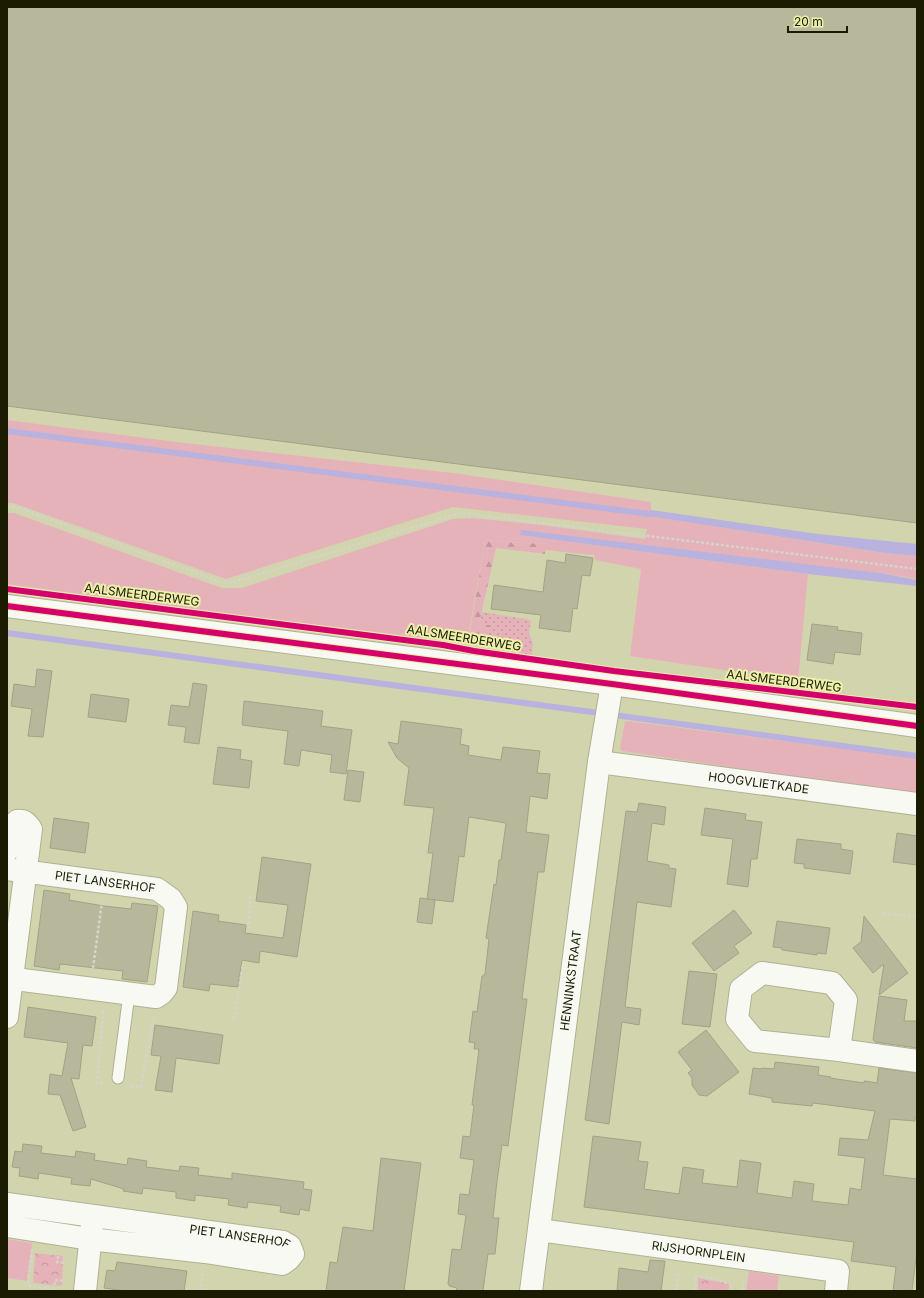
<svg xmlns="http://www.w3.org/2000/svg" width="924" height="1298" viewBox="0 0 924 1298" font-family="Inter,sans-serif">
  <defs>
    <pattern id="forest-firs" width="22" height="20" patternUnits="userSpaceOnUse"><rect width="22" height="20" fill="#e6b2ba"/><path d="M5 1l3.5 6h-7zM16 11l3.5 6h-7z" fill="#c5989e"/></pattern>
    <pattern id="park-crowns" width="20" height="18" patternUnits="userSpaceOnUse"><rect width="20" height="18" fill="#e6b2ba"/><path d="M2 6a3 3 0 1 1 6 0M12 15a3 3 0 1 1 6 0" fill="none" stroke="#c5989e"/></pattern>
    <pattern id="garden-dots" width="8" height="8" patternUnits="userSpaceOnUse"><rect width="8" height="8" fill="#e6b2ba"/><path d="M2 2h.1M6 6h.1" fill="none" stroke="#c5989e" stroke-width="1.8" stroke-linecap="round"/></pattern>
  </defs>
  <rect width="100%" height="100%" fill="#d2d4ae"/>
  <path fill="#e6b2ba" d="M7 420 168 441 453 473 651 502V510L649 516 885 553 917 556V579L881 573 645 545 520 535 808 574 798 681 630 656 641 569 595 560 594 555 545 550V544L485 541 467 643 268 619 7 584V513H14L222 588H242L453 519 472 518 542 525 645 539 647 529 453 507 226 579 13 503H7Z
    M627 721 917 758V795L622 751 620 748 625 722Z
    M7 1239 32 1243 27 1281 7 1278Z
    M749 1271 779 1276 777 1291H746Z"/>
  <path fill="url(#forest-firs)" d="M485 541 545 544V554L496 548 479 624 491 625 485 636 470 631Z"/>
  <path fill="url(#park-crowns)" d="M35 1253 63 1256 62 1286 33 1283Z
    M698 1278 730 1284 728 1291H698Z"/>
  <path fill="url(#garden-dots)" d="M482 612 531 620 529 633 533 643 532 655 467 643 470 631 485 636 491 625H479Z"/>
  <path fill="#b9b1de" d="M651 510 818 534 917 544V556L885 553 648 516Z
    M521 530 881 573 917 580V586L808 574 520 535Z"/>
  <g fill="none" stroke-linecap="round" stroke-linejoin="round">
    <path stroke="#b9b1de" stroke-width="6" d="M7 431 649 514
      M7 633 917 756"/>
  </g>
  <path fill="#b7b89b" stroke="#a2a385" d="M7 7H917V523L7 406Z
    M566 554 593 558 590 576 582 575 577 609 573 608 570 632 539 628 541 615 491 609 494 585 543 592 547 560 565 563Z
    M812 624 838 627 837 630 862 633 860 655 835 652 833 664 807 660Z
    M37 669 52 671 43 737 28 736 32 709 11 706 14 684 35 687Z
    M193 683 207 685 199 744 184 742 186 727 168 725 171 705 189 707Z
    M91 694 129 699 126 722 88 717Z
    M244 701 323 711 321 726 352 730 346 774 330 772 332 755 301 750 299 766 284 764 288 731 242 725Z
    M401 721 462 729 460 744 469 746 468 755 501 760 503 747 540 751 537 773 550 774 547 799 530 796 526 832 549 835 544 872H538L522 999H527L508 1146 502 1145 497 1181 493 1218H499L495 1254H488L483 1291H456L457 1288 449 1286V1284H448L452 1249 461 1250 466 1215 458 1214 460 1194 469 1195 474 1160 460 1158 463 1136 470 1137 474 1105H472L479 1049H474L475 1043 469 1042 473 1011 477 1012 482 976H484V974H485L489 939 486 938 494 884 496 885 499 860H501L506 823 469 817 464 857 459 856 453 902 427 899 433 853H428L434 808 404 805 409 768 397 758 388 742 398 744Z
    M218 747 241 750 240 759 252 761 249 788 213 784Z
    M348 770 364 772 360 802 344 800Z
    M639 803 666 807 664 825 652 823 647 861 669 865V868L676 869 671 907 637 902 625 1007 641 1009 639 1025 622 1022 609 1124 585 1120 626 811 637 812Z
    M705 808 746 814 745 820 762 822 757 859H751L748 887 727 884 733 839 701 835Z
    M54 818 89 823 85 853 50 848Z
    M897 833 917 836V865L893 862Z
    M797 839 841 844V849L853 851 850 874 804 868V864L794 863Z
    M262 857 311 864 297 957 260 951 259 963 242 960 238 987 210 984 209 991 183 987 193 911 219 915 218 921 246 925 245 933 283 938 288 905 256 901Z
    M44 890 70 894 69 900 104 906 131 909 132 903 158 906 147 982 122 979 123 971 60 964 59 970 34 966Z
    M420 898 435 900 432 924 417 922Z
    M734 910 752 933 734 946 739 953 714 971 692 943Z
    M864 916 908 973 879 995 884 964 873 973 853 948 861 942Z
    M777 921 830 928 826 954 817 953V955L782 950V948L773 947Z
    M689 971 717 974 710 1027 682 1024Z
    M879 996 907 1000 904 1021H917V1048L875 1042V1041L873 1040Z
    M28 1007 96 1017 92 1046 83 1045 79 1079 71 1078 86 1127 73 1131 60 1095 48 1094 50 1074 62 1076 68 1043 24 1037Z
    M155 1025 223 1035 219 1064 176 1058 172 1092 155 1090 161 1056 151 1055Z
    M706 1030 739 1072 707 1096 699 1095 692 1085V1078L688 1073 692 1070 678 1052Z
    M775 1062 819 1067 818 1075 831 1077 830 1078 864 1083V1081L877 1083 879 1068 917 1073V1117H915V1121L890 1119 883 1175 917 1179V1259L916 1258 912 1291H893L896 1267 851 1261 854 1242 584 1207 593 1136 641 1142 638 1161 648 1162 644 1189 679 1194 683 1167 704 1170 702 1183 737 1187 740 1160 761 1163 757 1193 792 1198 794 1181 814 1184 812 1201 848 1205 850 1188 861 1190 865 1158 838 1155 840 1138 868 1140 875 1111 813 1103 812 1106 772 1102V1098L749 1094 753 1068 761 1069 762 1068 774 1069Z
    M23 1144 42 1146 41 1153 75 1157 76 1151 95 1154 94 1160 127 1165 128 1158 147 1161 146 1167 179 1171 180 1166 199 1168 198 1175 232 1179V1173L304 1182 303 1189 312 1190 309 1211 300 1209 299 1215 280 1212 281 1206 248 1202 247 1208 228 1205 229 1199 195 1195V1201L176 1198V1192L143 1188 142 1194 123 1191 124 1189 91 1179 90 1186 71 1184 72 1178 39 1173 38 1179 19 1176 20 1168 12 1167 15 1151 22 1152Z
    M381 1158 421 1163 404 1291H326L330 1262 337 1263 343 1227 373 1231Z
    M650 1260 665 1261 661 1291H617L619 1268 648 1272Z
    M117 1262 187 1271 184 1291H125L104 1288 107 1270 115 1271Z"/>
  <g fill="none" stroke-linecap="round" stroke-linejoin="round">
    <g stroke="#b0b293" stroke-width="13">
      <path id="lane" d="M118 1078 129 994"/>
    </g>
    <g stroke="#b0b293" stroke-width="24">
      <g id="street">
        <path id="s1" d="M599 762 917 804"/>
        <path d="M7 851 10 828 17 821C24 820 27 823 31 829L7 1017"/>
        <path id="s2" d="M7 869 157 889 171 899 176 907 166 988 162 993 156 997 7 978"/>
        <path d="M762 973 832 983 846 1000 839 1050 755 1041 737 1019 741 989Z"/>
        <path d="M839 1050 917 1061"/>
        <path id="s3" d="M7 1204 283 1242 290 1246 293 1254 289 1259 282 1264 205 1252 90 1239 7 1226"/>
        <path id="s4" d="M539 1230 838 1271 836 1291"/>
        <path d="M85 1291 92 1225"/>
        <path id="s5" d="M531 1291 599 762 612 684"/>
      </g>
    </g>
    <g stroke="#b0b293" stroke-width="24">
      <path id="secondary" d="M7 606 612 684 917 726"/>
    </g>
    <path stroke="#d4d4c8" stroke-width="2.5" stroke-dasharray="3 2" stroke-linecap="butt" d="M7 507H15L227 584 461 513 917 569
      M883 913 917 917
      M249 929 250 896
      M93 968 102 902
      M103 1011 97 1083H104
      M234 1019 243 964
      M131 1086 141 1087 153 1018
      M32 1250 28 1282 30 1286 54 1289 55 1280 66 1281
      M58 1256 57 1262 67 1263
      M200 1291 203 1273
      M676 1291 679 1270
      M695 1291V1276L713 1278 732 1285 731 1291
      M743 1291 744 1279
      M779 1291 780 1284"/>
    <use href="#lane" stroke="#f8f9f3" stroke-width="11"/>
    <use href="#street" stroke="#f8f9f3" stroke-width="22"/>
    <use href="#secondary" stroke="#f8f9f3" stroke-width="22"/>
    <g stroke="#edf0ab" stroke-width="8">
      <path id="cycleway" d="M7 589 443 645 474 651 614 671 917 707
        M7 606 612 684 917 726"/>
    </g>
    <use href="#cycleway" stroke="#d6006c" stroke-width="6"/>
  </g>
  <g text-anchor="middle" stroke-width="4" stroke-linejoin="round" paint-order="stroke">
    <g font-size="12" fill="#1b1b02" stroke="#edf0ab">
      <text transform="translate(142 595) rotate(7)" y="4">AALSMEERDERWEG</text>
      <text transform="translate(464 638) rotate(9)" y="4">AALSMEERDERWEG</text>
      <text transform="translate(784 681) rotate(7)" y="4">AALSMEERDERWEG</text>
      <text dy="4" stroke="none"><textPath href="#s1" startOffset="161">HOOGVLIETKADE</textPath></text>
      <text dy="4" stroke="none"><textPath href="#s2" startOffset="99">PIET LANSERHOF</textPath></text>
      <text dy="4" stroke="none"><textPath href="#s5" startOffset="313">HENNINKSTRAAT</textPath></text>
      <text dy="4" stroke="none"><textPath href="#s3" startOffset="235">PIET LANSERHOF</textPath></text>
      <text dy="4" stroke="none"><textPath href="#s4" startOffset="161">RIJSHORNPLEIN</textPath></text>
    </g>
  </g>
  <rect width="924" height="1298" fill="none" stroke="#1b1b02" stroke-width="16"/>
  <path d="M788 26v6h59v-6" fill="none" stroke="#1b1b02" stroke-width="2"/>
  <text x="794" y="26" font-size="12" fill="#1b1b02" stroke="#edf0ab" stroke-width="3" paint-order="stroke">20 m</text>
</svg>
